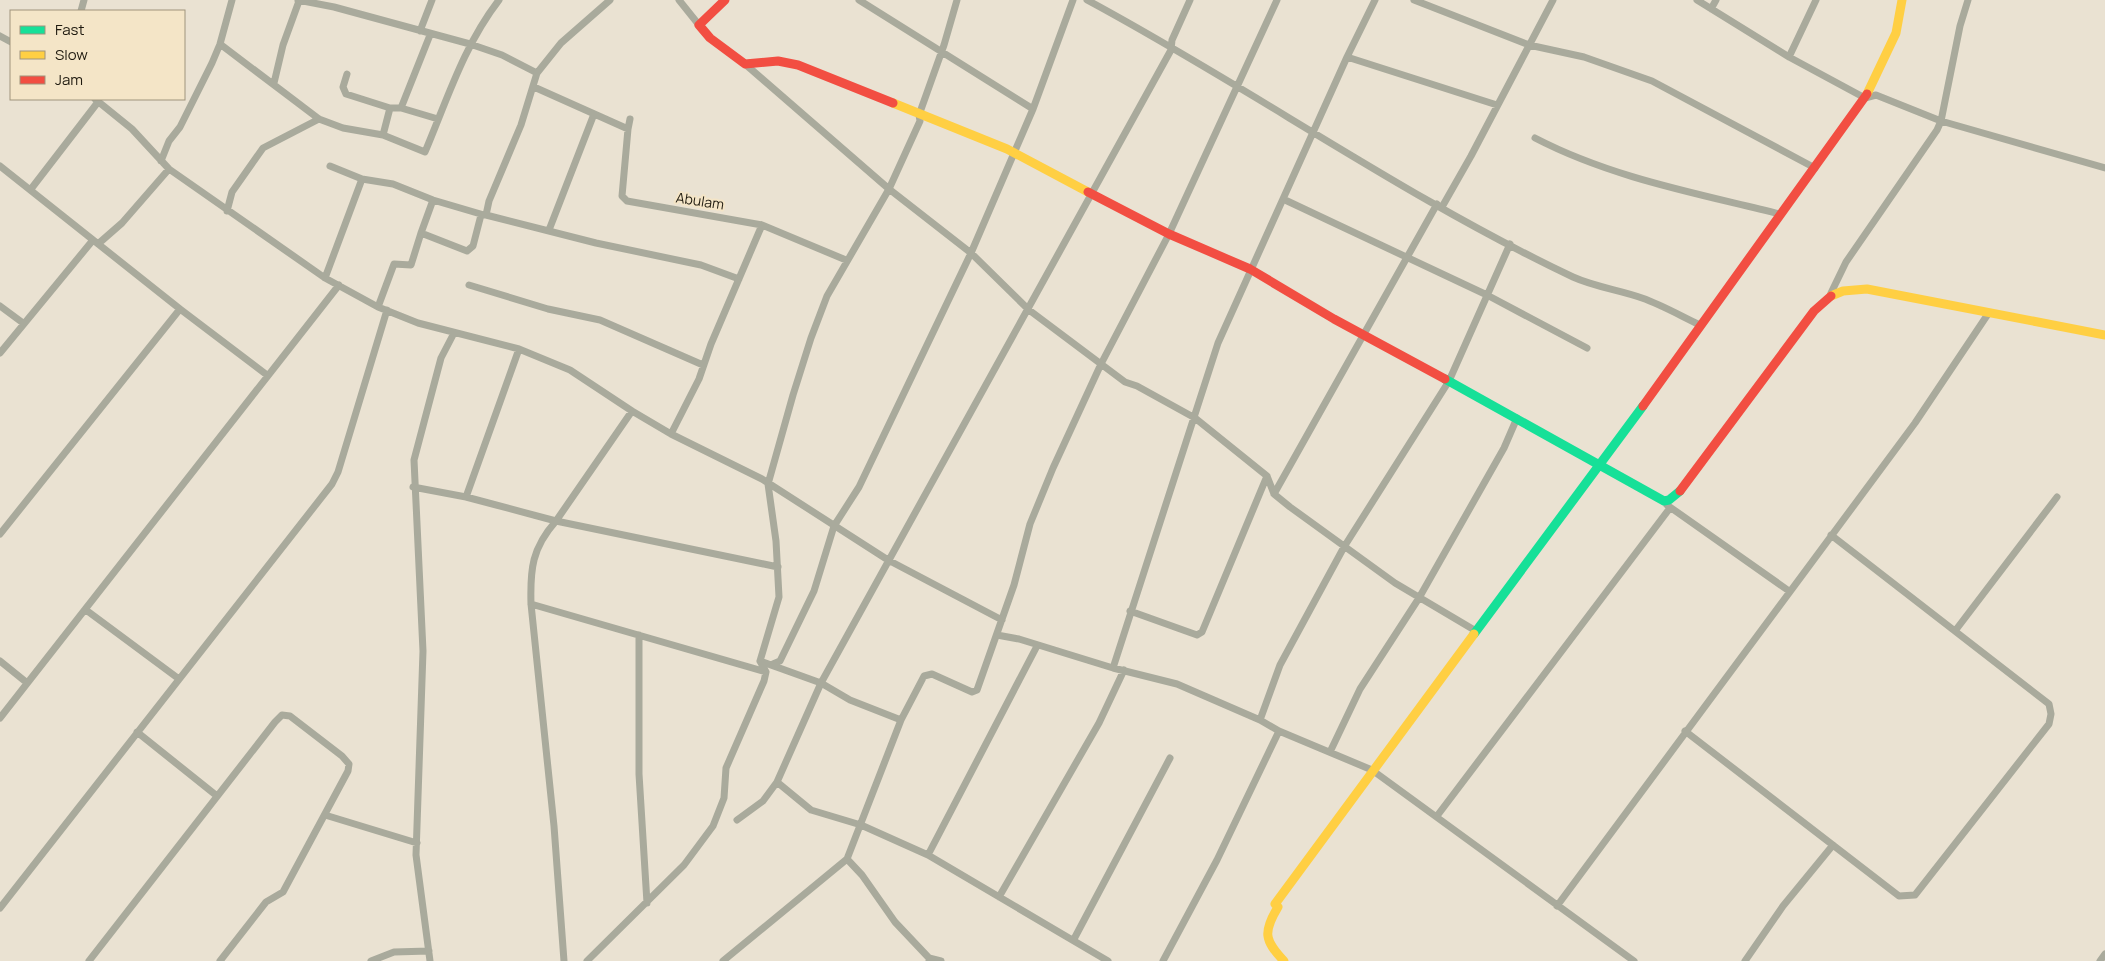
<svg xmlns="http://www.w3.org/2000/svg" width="2105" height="961" viewBox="0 0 2105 961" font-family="Manrope,sans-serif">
  <rect width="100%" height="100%" fill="#eae2d2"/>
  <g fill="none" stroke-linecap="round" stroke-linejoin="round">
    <path stroke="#a9aa9c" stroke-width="7" d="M298 0 334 7 470 44 502 55 537 73
      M610 0 561 43 537 73 521 125 489 201 486 215 596 243 701 265 739 279
      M679 0 699 25
      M859 0 1033 109
      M1087 0C1251 88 1404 197 1573 277 1595 287 1620 290 1642 298 1662 305 1681 316 1700 325
      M1414 0 1529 45 1584 57 1652 81 1815 168
      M1697 0 1789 57 1865 98 1876 95 1941 121 2105 168
      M1711 9 1716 0
      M81 11 84 0
      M420 31 432 0
      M430 35 401 108 438 119
      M0 36 11 42
      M220 44 319 119 343 128 383 135 425 152C447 100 464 45 499 0
      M1347 57 1497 105
      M1789 57 1816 0
      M745 64 889 189 971 253 1029 310 1125 382 1137 386 1195 418 1267 476 1274 494 1290 507 1395 583 1476 631
      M347 74 343 87 346 94 390 108
      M274 83 283 45 299 1
      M534 87 628 129 630 119
      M95 99 132 129 169 169 325 278 378 307 418 323 519 349 570 370 632 411 671 434 762 479 888 560 1002 620
      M628 129 622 196 627 201 762 225 846 260
      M383 135 390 108H401
      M1535 138C1612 178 1696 193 1780 214
      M161 161 169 141 180 127 212 63 220 44 232 0
      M0 166 180 309 267 375
      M330 166 362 179 393 184 433 200 484 215
      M31 189 98 102
      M1283 199 1487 295 1587 348
      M1442 207 1471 156 1553 0
      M227 211 232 192 263 148 319 119
      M549 230 594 114
      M421 233 433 200
      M98 244 122 223 169 169
      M325 278 362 179
      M469 285 548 309 600 320 703 365
      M1831 293 1846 262 1937 130 1941 121 1960 26 1968 0
      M0 306 23 323
      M378 307 394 264 411 265 421 233 467 251 473 246 481 215
      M0 353 93 240
      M671 434 699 379 711 344 762 225
      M413 487 466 497 556 521 778 567
      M1274 494 1437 204
      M466 497 519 349
      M1667 505 1789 591
      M0 534 180 309
      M531 604 766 672
      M86 610 179 679
      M1130 611 1197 635 1202 632 1267 476
      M1955 631 2057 497
      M639 635V774L647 903
      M997 635 1019 639 1113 668 1177 684 1260 720 1279 731 1372 770 1634 961
      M0 661 26 682
      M760 661 821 683 850 700 901 720
      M773 664 780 661 814 591 834 526 859 487 971 253 1033 109 1073 0
      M1113 668 1218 343 1347 57 1375 0
      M0 718 339 285
      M1260 720 1280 665 1344 547 1449 381 1510 244
      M1685 731 1899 896 1915 895 2049 724 2051 714 2049 704 1831 535
      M137 732 217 796
      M1330 752 1360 689 1419 598 1504 448 1517 418
      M777 782 821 683 1171 50 1172 40 1190 0
      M325 815 417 843
      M1437 816 1670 508
      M737 820 763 801 777 782 811 810 861 825 928 855 1108 961
      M928 855 1037 646
      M847 859 862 875 895 922 929 958V961
      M999 897 1099 723 1124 670
      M1557 906 1915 423 1988 314
      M0 908 332 484 338 472 387 310
      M1074 939 1170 758
      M929 958 941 961
      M89 961 275 722 282 715 290 716 342 756 349 764 348 771 283 892 266 902 220 961
      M371 961 394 952 429 951
      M430 961 416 855 423 651 414 460 441 358 454 333
      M564 961 554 826 531 604C530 569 532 548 556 521L632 411
      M587 961 684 865 713 826 724 798 726 768 764 681 766 672 760 661 779 597 776 541 768 484 793 395 811 338 827 296 889 189 920 121 919 115 944 45 957 0
      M723 961 847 859 901 720 924 676 932 674 972 692 977 690 1014 585 1030 524 1053 468 1101 364 1169 234 1277 0
      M1163 961 1217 860 1279 731
      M1745 961 1783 906 1833 845
      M2100 961 2105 954"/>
    <path stroke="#16e098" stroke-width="9" d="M1445 379 1664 501 1669 500 1680 491
      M1474 634 1643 406"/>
    <path stroke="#ffcf43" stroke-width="9" d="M1867 94 1896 33 1902 0
      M893 103 1007 149 1088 192
      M1831 296 1843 291 1867 289 2105 335
      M1284 961C1264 940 1263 932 1278 907L1275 904 1474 634"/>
    <path stroke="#f24e42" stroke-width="9" d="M725 0 699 25 710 38 745 64 778 61 798 65 893 103
      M1088 192 1169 234 1250 269 1334 319 1445 379
      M1643 406 1867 94
      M1680 491 1814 311 1831 296"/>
  </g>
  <g text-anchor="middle" stroke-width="4" stroke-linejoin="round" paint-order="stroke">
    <g font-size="14" fill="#1f1a0f" stroke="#f4e5c7">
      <text transform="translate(700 201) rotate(9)" y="5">Abulam</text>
    </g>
  </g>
  <rect x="10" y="10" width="175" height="90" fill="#f4e5c7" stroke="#9f947d"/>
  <rect x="20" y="26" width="25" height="8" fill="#16e098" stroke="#9f947d"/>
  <text x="55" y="35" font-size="15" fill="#1f1a0f">Fast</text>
  <rect x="20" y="51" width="25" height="8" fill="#ffcf43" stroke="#9f947d"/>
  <text x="55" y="60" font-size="15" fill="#1f1a0f">Slow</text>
  <rect x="20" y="76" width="25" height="8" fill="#f24e42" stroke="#9f947d"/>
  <text x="55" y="85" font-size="15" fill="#1f1a0f">Jam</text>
</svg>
